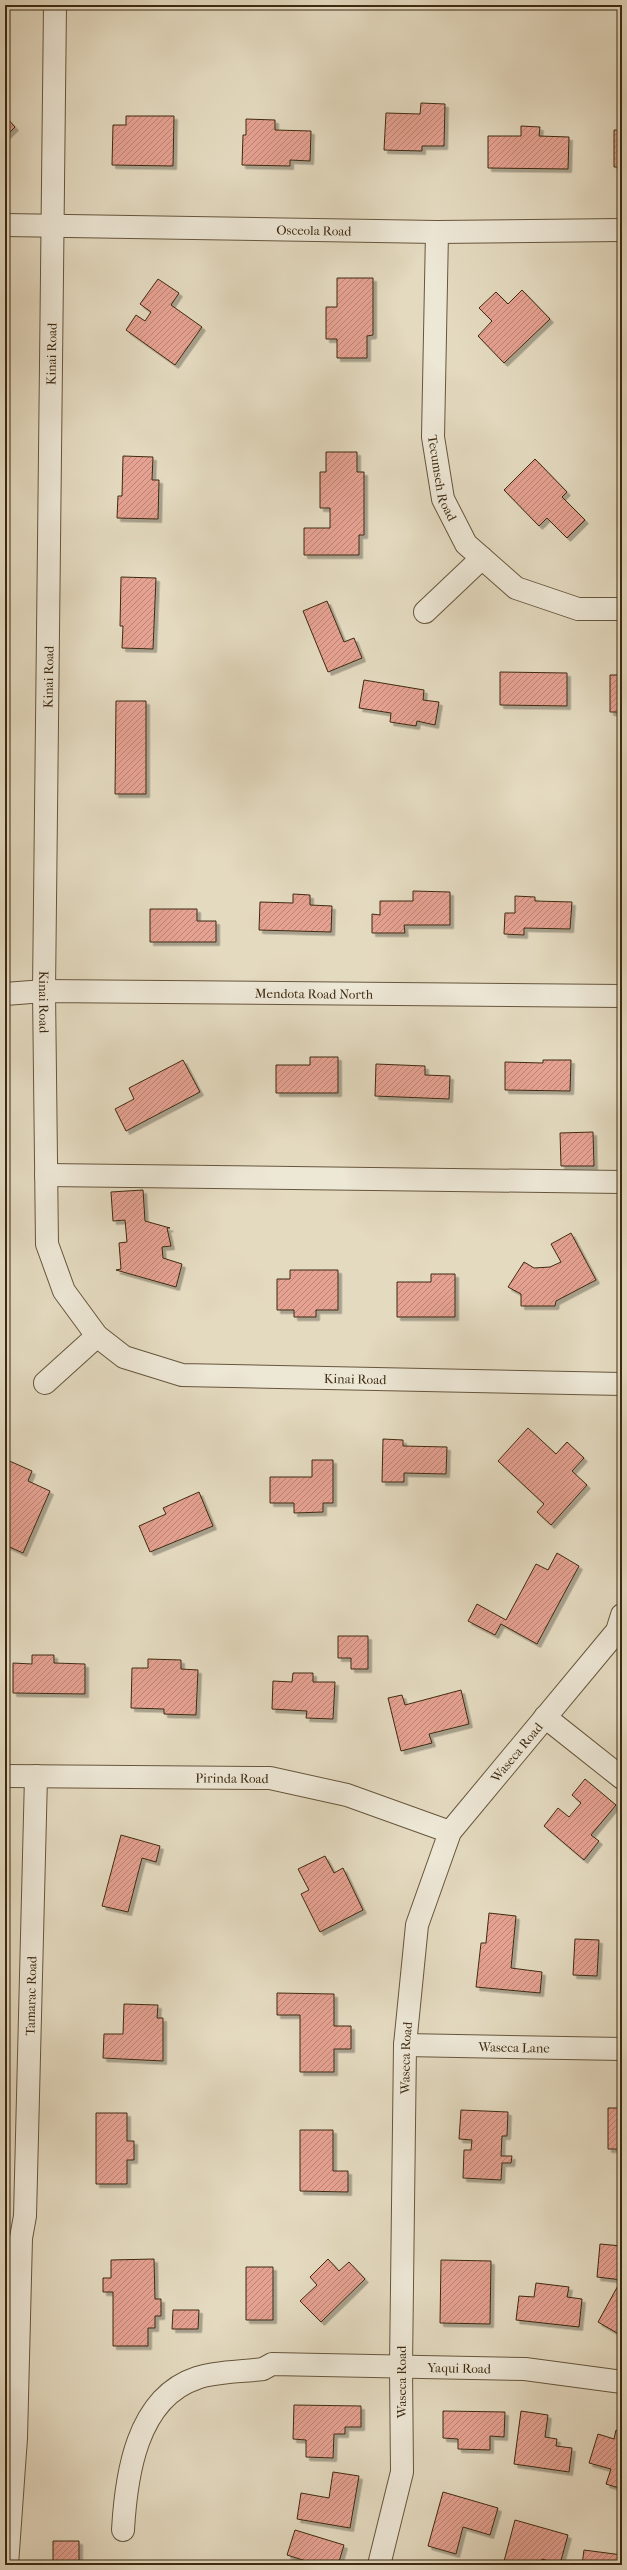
<svg xmlns="http://www.w3.org/2000/svg" width="627" height="2570" viewBox="0 0 627 2570" font-family="'IM FELL French Canon',serif">
  <defs>
    <pattern id="building-hatch" width="6" height="6" patternUnits="userSpaceOnUse"><rect width="6" height="6" fill="#e5a191"/><path d="M-1 1l2-2M0 6l6-6M5 7l2-2" fill="none" stroke="#bb8375"/></pattern>
    <filter id="shadow"><feDropShadow dx="3.5" dy="3.5" stdDeviation="0" flood-color="#0004"/></filter>
  </defs>
  <rect width="100%" height="100%" fill="#e4dac0"/>
  <filter id="stains"><feTurbulence type="fractalNoise" baseFrequency=".005" numOctaves="4"/><feColorMatrix values="0 0 0 0 .2 0 0 0 0 .09 0 0 0 0 .02 0 0 0 .5 -.17"/></filter>
  <radialGradient id="worn" r=".72"><stop offset=".6" stop-color="#630" stop-opacity="0"/><stop offset="1" stop-color="#630" stop-opacity=".3"/></radialGradient>
  <path fill="url(#building-hatch)" stroke="#3d2a10" filter="url(#shadow)" d="M421 103 445 104 444 146H422V151L384 150 386 113 420 114Z
    M5 116 15 127 5 137Z
    M126 116H174L173 166 112 165 113 125H126Z
    M246 119 275 120V130L311 131 310 161 290 160V166L242 165 243 135H246Z
    M521 126 540 127 539 136 569 137 568 169 488 168V136H521Z
    M614 130H622V167H614Z
    M337 278H373V335L367 336V358H337V339H326V307H337Z
    M158 279 179 293 171 305 202 327 175 365 126 330 136 315 145 321 151 312 140 304Z
    M522 290 550 319 504 363 478 336 492 321 479 308 496 292 508 304Z
    M326 452H357V472H364V535H359V555H304V528H330V508H320V472H326Z
    M123 456 153 457 152 480H159L158 519 117 518 118 496H122Z
    M535 459 567 492 562 497 585 520 567 538 547 518 539 526 504 490Z
    M121 577 156 578 153 649 122 648 123 626H120Z
    M327 601 344 642 354 638 362 658 328 672 303 611Z
    M500 672 567 673V706L500 705Z
    M610 675H622V712H610Z
    M364 680 424 690 423 700 439 702 435 725 417 721 416 726 390 722 391 713 359 708Z
    M116 701H146V794H115Z
    M413 891 450 892V925H404L405 933H372V914L380 915V901H413Z
    M293 894 310 895V905L332 906 331 932 259 930 260 902 293 903Z
    M515 896 535 897V901L572 902 570 929 524 928V935L504 934 505 913H515Z
    M150 909H197V921H216V942H150Z
    M310 1057H338V1093H276V1065H310Z
    M183 1060 200 1092 126 1131 115 1109 134 1099 129 1088Z
    M543 1060H571L570 1091 505 1090V1062L543 1063Z
    M376 1064 425 1066V1075L450 1076 449 1099 375 1096Z
    M593 1132 594 1166H561L560 1133Z
    M143 1190 145 1221 170 1228H167L171 1246 162 1247 163 1258 182 1264 176 1287 116 1270 121 1269 119 1243 127 1242 125 1220 113 1221 111 1192Z
    M571 1233 596 1280 556 1301 555 1306H521V1294L508 1287 524 1262 534 1268 550 1267 561 1262 551 1244Z
    M290 1270H338V1310H316V1317H294V1310H277V1279H290Z
    M431 1274H455V1317H397V1282H431Z
    M528 1428 556 1454 567 1442 584 1458 572 1471 587 1485 551 1525 537 1512 544 1504 498 1461Z
    M383 1439 403 1440V1446L447 1447 446 1474 404 1473V1482H382Z
    M5 1459 32 1471 28 1481 50 1491 23 1553 5 1545Z
    M312 1460H333V1503H323V1512L294 1513V1503H270V1477H312Z
    M199 1492 213 1526 150 1552 139 1526 166 1514 163 1508Z
    M557 1553 579 1566 537 1644 501 1624 495 1635 468 1621 477 1604 506 1620 536 1564 548 1570Z
    M338 1636H368V1669H351V1658H338Z
    M32 1655H54V1663L85 1664V1694L13 1693V1663L32 1664Z
    M148 1659 181 1660V1669L198 1670 196 1715 164 1714V1709L131 1708 132 1668H148Z
    M293 1673H313V1682H335L333 1719 306 1718 307 1711 272 1709 273 1681 292 1682Z
    M461 1690 469 1724 429 1734 432 1743 401 1751 388 1698 402 1695 405 1705Z
    M585 1779 616 1805 591 1835 599 1841 584 1860 544 1826 558 1808 569 1817 581 1803 572 1795Z
    M121 1835 160 1846 156 1862 142 1858 128 1912 102 1906Z
    M325 1856 334 1873 343 1868 363 1910 320 1932 301 1894 309 1890 298 1869Z
    M489 1913 516 1916 511 1968 542 1972 540 1993 476 1987 481 1943H486Z
    M575 1939 599 1940 597 1976 573 1975Z
    M277 1993 334 1994V2026H351V2049H334V2072H300V2015H277Z
    M124 2004 158 2005 157 2018H163V2061L103 2058 104 2034H123Z
    M608 2108H622V2149H608Z
    M461 2110 508 2112 507 2136H502L501 2156H512L511 2163H502L501 2180 463 2178 464 2150H471L472 2140 459 2139Z
    M96 2113H127V2141H134V2160H127V2184H96Z
    M300 2130H333V2171H348V2192L300 2191Z
    M600 2244 622 2246V2280L597 2277Z
    M154 2259 155 2299H161V2316H155V2328H148V2346H113V2292H103V2278H111V2260Z
    M328 2259 339 2271 349 2262 365 2279 321 2322 300 2301 317 2285 310 2277Z
    M441 2260 491 2261 490 2324 440 2323Z
    M246 2267H273V2320H246Z
    M620 2282 622 2283V2324L617 2333 598 2322Z
    M536 2283 569 2287 567 2297 582 2299 579 2327 516 2320 519 2296 534 2297Z
    M173 2310H199L198 2329H172Z
    M294 2405 361 2406V2427H345V2434H334L333 2458 306 2457V2440L293 2439Z
    M443 2411 505 2412 504 2437 490 2436V2450L458 2449V2439L443 2438Z
    M521 2411 548 2415 545 2437 557 2439 556 2446 572 2448 569 2472 514 2464Z
    M616 2430 622 2432V2489L606 2484 611 2469 589 2463 598 2434 614 2439Z
    M333 2472 359 2476 350 2528 297 2519 301 2493 329 2498Z
    M443 2492 498 2508 490 2535 463 2527 456 2554 428 2546Z
    M515 2520 568 2535 560 2564 542 2559 541 2565 527 2563 526 2565H503Z
    M295 2530 344 2545 338 2565H304L306 2561 287 2555Z
    M53 2541H79V2565H53Z
    M584 2550 622 2555V2565H582Z"/>
  <g fill="none" stroke-linecap="round" stroke-linejoin="round">
    <g stroke="#67563c" stroke-width="24">
      <g id="minor">
        <path id="s1" d="M55 5 44 991 47 1244 64 1291 97 1336 124 1357 182 1375 622 1384"/>
        <path id="s2" d="M5 225 437 232 622 230"/>
        <path id="s3" d="M437 232 433 437 443 499 466 544 516 588 578 609H622"/>
        <path d="M425 612 482 558"/>
        <path id="s4" d="M5 994 44 991 622 996"/>
        <path d="M46 1175 622 1182"/>
        <path d="M45 1383 97 1336"/>
        <path d="M545 1717 622 1778"/>
        <path id="s5" d="M5 1776 270 1778 347 1795 450 1832"/>
        <path id="s6" d="M405 2045 622 2049"/>
        <path id="s7" d="M123 2530C126 2477 136 2398 197 2378 217 2371 242 2372 263 2369L272 2364 525 2369 622 2382"/>
        <path id="s8" d="M7 2565 16 2438 21 2238 25 2216 36 1776"/>
        <path id="s9" d="M379 2565 402 2472 401 2367 405 2045 417 1925 450 1832 617 1631 622 1615"/>
      </g>
    </g>
    <use href="#minor" stroke="#ede7d6" stroke-width="22"/>
  </g>
  <g text-anchor="middle" stroke-width="3.5" stroke-linejoin="round" paint-order="stroke">
    <g font-size="13" fill="#3d2a10" stroke="#ede7d6">
      <text dy="5" stroke="none"><textPath href="#s2" startOffset="309">Osceola Road</textPath></text>
      <text transform="translate(51 354) rotate(-89)" y="5">Kinai Road</text>
      <text dy="5" stroke="none"><textPath href="#s3" startOffset="247">Tecumseh Road</textPath></text>
      <text transform="translate(48 677) rotate(-89)" y="5">Kinai Road</text>
      <text dy="5" stroke="none"><textPath href="#s4" startOffset="309">Mendota Road North</textPath></text>
      <text dy="5" stroke="none"><textPath href="#s1" startOffset="997">Kinai Road</textPath></text>
      <text dy="5" stroke="none"><textPath href="#s1" startOffset="1613">Kinai Road</textPath></text>
      <text dy="5" stroke="none"><textPath href="#s9" startOffset="846">Waseca Road</textPath></text>
      <text dy="5" stroke="none"><textPath href="#s5" startOffset="227">Pirinda Road</textPath></text>
      <text dy="5" stroke="none"><textPath href="#s8" startOffset="570">Tamarac Road</textPath></text>
      <text dy="5" stroke="none"><textPath href="#s6" startOffset="109">Waseca Lane</textPath></text>
      <text dy="5" stroke="none"><textPath href="#s9" startOffset="510">Waseca Road</textPath></text>
      <text dy="5" stroke="none"><textPath href="#s7" startOffset="444">Yaqui Road</textPath></text>
      <text transform="translate(401 2382) rotate(-90)" y="5">Waseca Road</text>
    </g>
  </g>
  <rect width="627" height="2570" fill="none" stroke="#e4dac0" stroke-width="20"/>
  <rect x="6" y="6" width="615" height="2558" fill="none" stroke="#3d2a10" stroke-width="2"/>
  <rect x="10" y="10" width="607" height="2550" fill="none" stroke="#3d2a10"/>
  <rect width="100%" height="100%" filter="url(#stains)"/>
  <rect width="100%" height="100%" fill="url(#worn)"/>
</svg>
